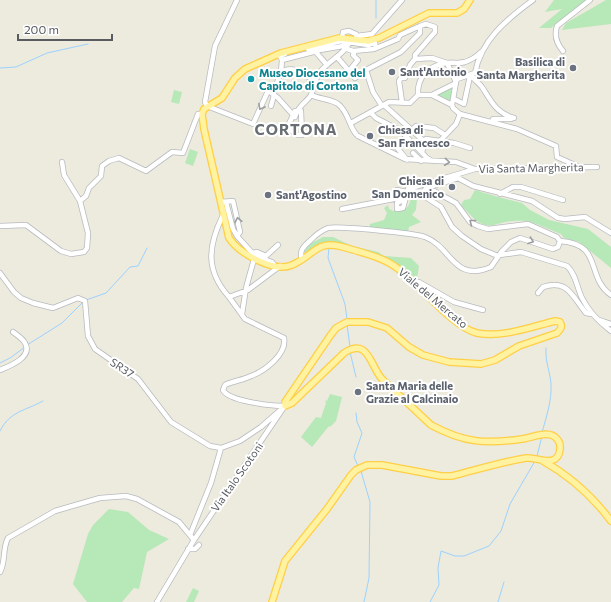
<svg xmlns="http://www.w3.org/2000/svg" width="611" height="602" viewBox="0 0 611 602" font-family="Commissioner,sans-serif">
  <rect width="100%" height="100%" fill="#edeade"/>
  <path fill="#b7e8b8" d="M554 0H586L551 28H539L562 9 545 12Z
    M606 0H611V24L562 30 566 23Z
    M452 86 451 103 435 95Z
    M174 90 182 92 179 104 171 102Z
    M190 149 198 152 193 166 185 163Z
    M475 190 498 197 522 203 530 210 549 220 588 229 611 247V268L579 242 564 238 561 234C550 230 537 223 526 221 489 218 492 241 461 205L464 200 470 199Z
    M411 197H417L416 210 412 215 421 222 409 227 408 232 370 228V224L384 220 387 213 384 208 388 205 389 209C399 215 410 210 411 197Z
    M323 237H333L352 246 378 252 384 256 411 258 419 266 417 279 414 280 401 267 391 262 334 243 319 245 307 253 304 252 310 244Z
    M330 394 342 397 336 421 330 427 329 426 312 447 301 437 316 417 321 418 326 403 325 400 327 401Z
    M109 509 128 512 149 530 169 539 147 552 139 589 134 588 122 602H87L73 584 88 534 93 525Z
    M193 588 199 591 194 602H186Z"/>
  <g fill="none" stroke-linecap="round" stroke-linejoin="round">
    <path stroke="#9cd2ff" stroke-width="1" d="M376 0V18
      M0 68 16 67 47 53 88 44
      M329 248 328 258 345 304 347 319
      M86 300 106 293 130 267 138 266 147 248
      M347 324 350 347
      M27 345 62 323 83 302
      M350 352 356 377
      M0 363 10 358 25 347
      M356 413 357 422 362 433 354 457 358 466
      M0 431C10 411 25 411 43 401
      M542 433C546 417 552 401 551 384 550 371 545 362 546 348
      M537 456 542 436
      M361 471 370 502 369 578 364 602
      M430 602 439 585 438 568 441 551 455 556H464L489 546 501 531 510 504 535 461
      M498 602 504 582"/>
    <g stroke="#b7babf" stroke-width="6">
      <path id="minor" d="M237 0 215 46 205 102 207 106 253 124 268 91
        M357 36 372 34 402 0
        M342 38 343 32 349 31 356 34 357 38
        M308 49 341 41 368 45 375 43 376 48
        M347 49 353 51 374 49 398 39 400 35 420 26 426 24 435 27V32L415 55V59
        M320 50 343 46 345 42
        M315 51 327 65
        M563 51C557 44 554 35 557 26L590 0
        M337 57 355 78 366 70 401 52 420 33V26
        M282 60 280 56 285 54
        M447 63 456 82 457 79 475 73C481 40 507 19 533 0
        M366 70 373 92 382 106
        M349 71 358 60 353 55 355 51
        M281 72C293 64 304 75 315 81
        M471 75C474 80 479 83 482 87 491 101 496 113 514 118
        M456 82 452 105 432 95 454 84Z
        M266 89 278 98 295 117C298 105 307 102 311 95 314 87 315 79 320 72 330 59 345 55 351 39
        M273 94 281 72 282 60 317 51
        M311 95C319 99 331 99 338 104 348 111 349 126 356 134
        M418 95C417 77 428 66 446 63 452 62 458 64 465 62 471 60 476 57 481 52
        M454 99 464 104 470 76
        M402 102 399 81 401 78H405L410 65 415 59 432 58 447 63
        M384 105 426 143
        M452 105 453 108 460 114 517 129 556 146 557 157 577 166
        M271 106 274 95
        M295 111H301L302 135H298L287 128Z
        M371 113 376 118 401 131 427 158 432 161
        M492 122 493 119H511
        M351 123 389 102 410 103 418 95H432
        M412 130 416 126 434 128 445 135
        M358 136 405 159 456 162 475 169
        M440 141 456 124 460 114
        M395 145 407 160
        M422 152 426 139 454 143 470 148
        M413 153 421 161
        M408 189 475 169 597 167
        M425 190 426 188 458 178 473 186 532 201 558 218 565 219 585 217 611 233
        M500 194 513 187H521L563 200
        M404 196 401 201 397 203V209L403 208 406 197
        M80 201 86 196 89 188 101 176 102 166 109 161 119 158 146 171 172 152 183 153 198 114H202
        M221 202 233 201 240 232 237 236 233 229 226 202
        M342 209 404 197 424 196 441 207 452 227 462 236 481 249 498 256
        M223 215C208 246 205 270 229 297
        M0 226 26 225 61 251 71 254 84 252 87 248 88 233 80 201 64 175 62 162
        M237 236 255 256 272 262 275 266
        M560 241C604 244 585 277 611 295
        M252 253 257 252 266 256 278 245
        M500 255 521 252 567 266C576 274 577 288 582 298 589 312 599 322 611 331
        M302 260C298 249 306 245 313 238 317 234 323 230 328 228 340 226 414 233 425 237 452 247 453 283 491 267L502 251 511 242 520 238 553 249 558 247 560 241 557 237 528 224 488 229 478 226 470 222 456 203 434 191 407 192 397 190
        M280 266 248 290 229 297 245 319 284 338C287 354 265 371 251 376 243 380 233 381 225 385L223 390C228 401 271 406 284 406
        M0 273 14 292 21 298 33 303 53 308 78 298 85 301 88 336 95 349 138 379 171 422 210 446 221 448 240 441 261 427 285 406
        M416 283 419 282 454 302 483 310
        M538 293 543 287C568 279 572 296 586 313L591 314
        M242 314 246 288 254 259
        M599 320 611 324
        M0 370C10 366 33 357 25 343 23 339 17 335 13 332
        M190 535 211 483 221 448
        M188 549H195L199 545
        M0 572C6 562 2 549 8 538L55 511 100 498 126 496 137 499 179 522 194 540
        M157 602 194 540 284 407"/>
    </g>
    <g stroke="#ffcf45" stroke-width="8">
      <path id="major" d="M543 461C568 475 593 497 611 521
        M272 602 285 561 327 509 351 475 356 470 367 465H382L441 476H452C476 470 501 462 526 458 535 457 545 463 553 460 561 457 562 444 557 439 549 429 532 438 522 439 486 444 464 443 431 425L382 379C370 366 369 337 344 353L292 403 285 406V402L330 336 336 328 347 322H368L387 328 409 347 423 355 449 362 481 364 495 360 519 346 557 333C560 330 563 327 560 322L555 321C531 327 502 338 477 333 452 327 420 284 397 268 383 257 360 252 343 247 316 239 314 256 292 265 273 273 239 253 229 238L204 129 202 114 204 109 222 98 235 78 245 69 281 53 339 38 368 41 379 38 429 13H457L464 9 470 0"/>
    </g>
    <use href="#minor" stroke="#fff" stroke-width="4.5"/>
    <use href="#major" stroke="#fff2a1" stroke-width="5.5"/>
  </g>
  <defs><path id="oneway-chevron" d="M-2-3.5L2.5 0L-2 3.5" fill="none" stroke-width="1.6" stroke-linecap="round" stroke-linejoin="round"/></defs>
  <g stroke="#9b9da0">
    <use href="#oneway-chevron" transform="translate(261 107) rotate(119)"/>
    <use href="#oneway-chevron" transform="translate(447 162) rotate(6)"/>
    <use href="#oneway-chevron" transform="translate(238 220) rotate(-101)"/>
    <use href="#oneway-chevron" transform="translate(472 222) rotate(-142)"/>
    <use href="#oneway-chevron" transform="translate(531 241) rotate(20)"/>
  </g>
  <g fill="#6b7280" stroke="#fff" stroke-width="1.5">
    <circle cx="573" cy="68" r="4"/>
    <circle cx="392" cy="72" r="4"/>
    <circle cx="370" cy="136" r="4"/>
    <circle cx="452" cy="187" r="4"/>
    <circle cx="268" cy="195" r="4"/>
    <circle cx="358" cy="392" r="4"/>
  </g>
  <circle fill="#0f9aa8" stroke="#fff" stroke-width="1.5" cx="251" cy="79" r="4"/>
  <g text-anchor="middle" stroke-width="4" stroke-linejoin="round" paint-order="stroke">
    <g font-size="11" font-weight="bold" fill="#5b616d" stroke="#fff" text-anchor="start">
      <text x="565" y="66" text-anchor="end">Basilica di<tspan x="565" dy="13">Santa Margherita</tspan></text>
      <text x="400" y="76">Sant'Antonio</text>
      <text x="378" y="134">Chiesa di<tspan x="378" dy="13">San Francesco</tspan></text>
      <text x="444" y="185" text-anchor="end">Chiesa di<tspan x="444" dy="13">San Domenico</tspan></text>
      <text x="276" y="199">Sant'Agostino</text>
      <text x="366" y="390">Santa Maria delle<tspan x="366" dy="13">Grazie al Calcinaio</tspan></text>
    </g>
    <g font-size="11" font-weight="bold" fill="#0d838f" stroke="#fff" text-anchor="start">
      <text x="259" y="77">Museo Diocesano del<tspan x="259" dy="13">Capitolo di Cortona</tspan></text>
    </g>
    <g font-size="11" fill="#585c61" stroke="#fff">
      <text transform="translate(531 168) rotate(-1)" y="4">Via Santa Margherita</text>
      <text transform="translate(433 298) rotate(40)" y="4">Viale del Mercato</text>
      <text transform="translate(122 368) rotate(33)" y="4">SR37</text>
      <text transform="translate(237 477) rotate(-55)" y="4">Via Italo Scotoni</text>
    </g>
    <g font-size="15" font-weight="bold" letter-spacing="1" fill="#686e74" stroke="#fff">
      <text x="296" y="135">CORTONA</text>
    </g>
  </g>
  <path d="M18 34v6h94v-6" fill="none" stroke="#585c61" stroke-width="2"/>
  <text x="24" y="34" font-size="12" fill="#585c61" stroke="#ffffff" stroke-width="3" paint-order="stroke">200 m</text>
</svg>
